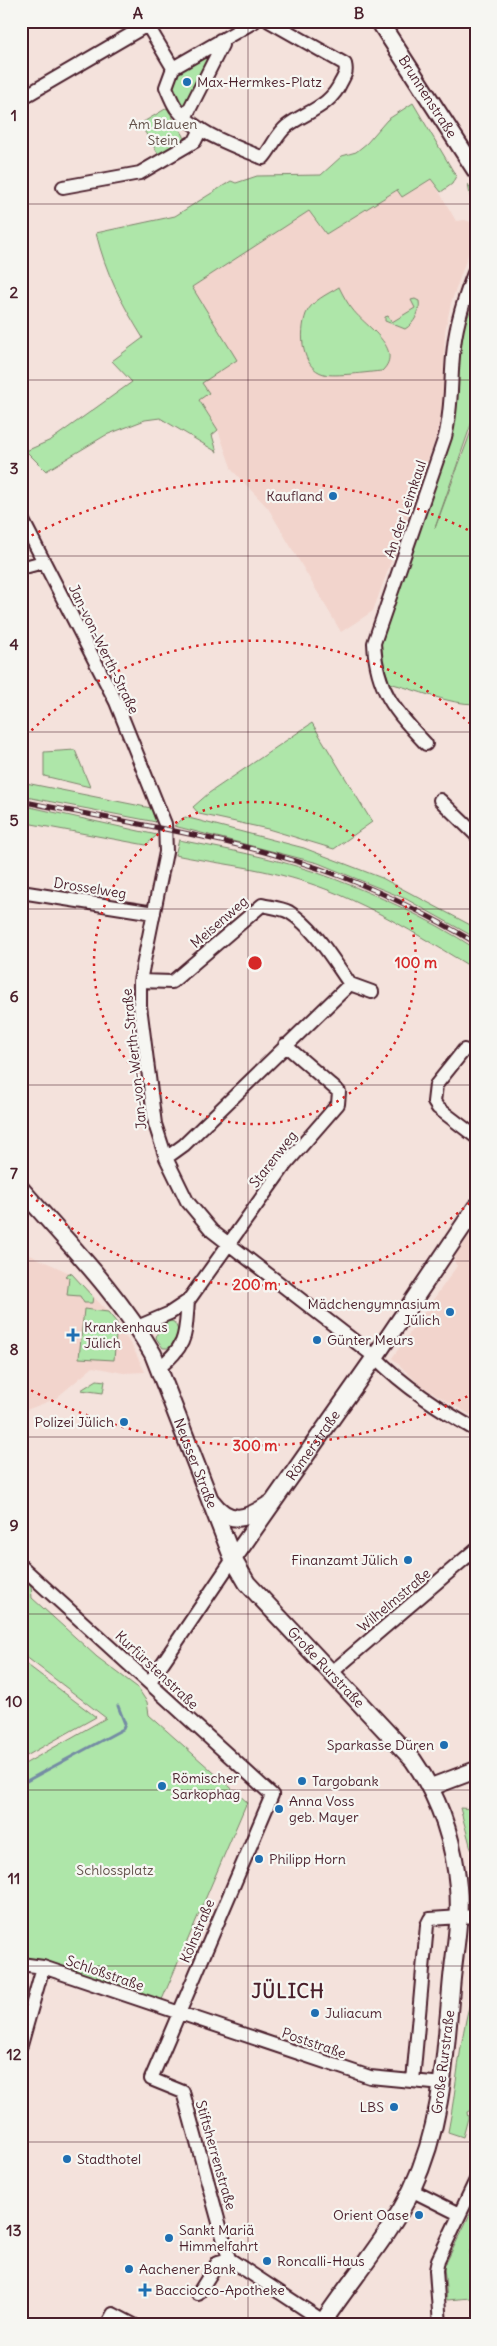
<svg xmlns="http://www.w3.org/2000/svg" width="497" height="2346" viewBox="0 0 497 2346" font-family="Delius,sans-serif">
  <rect width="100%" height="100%" fill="#f4e2dc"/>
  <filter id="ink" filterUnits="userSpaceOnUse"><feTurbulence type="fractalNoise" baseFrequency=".02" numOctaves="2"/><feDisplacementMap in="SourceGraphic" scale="10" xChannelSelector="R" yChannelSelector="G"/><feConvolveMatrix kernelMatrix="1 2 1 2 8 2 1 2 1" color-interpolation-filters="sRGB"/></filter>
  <g filter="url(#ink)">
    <path fill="#f2d4cc" d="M432 179 456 221 465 220 476 224 471 246 451 303 445 331 442 409 438 432 373 611 341 632 268 508 232 470 218 430 199 400 202 383 191 287 309 211 326 234 397 190 402 197Z
      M476 1226V1418L420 1385 392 1358 457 1266 454 1261 455 1256Z
      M21 1251 72 1274 108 1312 132 1346 145 1372 123 1373 93 1367 55 1399 21 1412Z"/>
    <path fill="#aee6a9" stroke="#7c826a" d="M216 50 189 104H178L171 91 177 72Z
      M413 103 456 176 452 184 441 192 431 179 402 197 397 190 326 234 309 211 192 287 237 360 202 383 209 393 199 400 218 430 212 435 217 452 160 418 145 420 106 435 46 471 26 451 51 440 132 382 112 361 143 338C121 302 106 274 96 233L175 216 231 181 236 183 257 176 321 175 342 156 356 152 367 143 387 120Z
      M167 108 184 136 183 142 159 155 140 124Z
      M468 184 476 198V214L473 212Z
      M339 287C343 295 347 303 353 310 366 327 405 349 382 371 369 372 335 377 324 374 301 368 299 333 306 314 311 301 328 294 339 287Z
      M476 298V410L435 528 476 418V704C447 704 418 690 389 683L379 646 454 423 459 337Z
      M415 299 419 301C421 311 414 324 405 329L385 321V317L388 316 392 322 415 308 411 300Z
      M312 723 372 822 334 849 268 829 199 814 193 807 209 793Z
      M75 750 90 787 44 776V752Z
      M21 782 151 808 156 822 21 796Z
      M21 805 157 835 146 845 21 822Z
      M185 817 304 848 382 878 476 928V938L406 899 318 863 174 826Z
      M179 840C224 849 271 857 315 872 370 891 427 917 476 949V970C418 935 358 896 292 878 254 867 214 863 175 855Z
      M69 1273 72 1274 93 1297 92 1303H84L80 1296 67 1295 69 1278 65 1276Z
      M84 1309 108 1312 117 1323 114 1360 79 1358Z
      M166 1320 174 1322C181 1332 178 1339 172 1348H163L156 1338 159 1325Z
      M97 1380 105 1381 103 1393 81 1390Z
      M21 1577 31 1586 32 1598 97 1657 137 1687 147 1702 149 1715 247 1802 161 2002 21 1955V1766L106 1718 21 1653Z
      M21 1660 96 1717 21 1759Z
      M460 1808 476 1809V1873L475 1863Z
      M471 1999H476V2102H473L471 2110 467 2112 468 2118 463 2137 448 2132C457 2087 459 2042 471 1999Z
      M476 2202V2249L470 2250 473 2289 472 2293 474 2295 471 2298 447 2300 444 2267Z"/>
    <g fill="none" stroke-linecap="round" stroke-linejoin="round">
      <path stroke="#758ca4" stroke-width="3" d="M21 1784 123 1729 125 1724 118 1706"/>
      <g stroke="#4a1f2b" stroke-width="16">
        <path id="minor" d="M145 21 173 68
          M255 21 173 68 166 87C169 94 172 102 176 108 195 133 235 146 263 158 272 148 276 135 287 126 307 111 330 107 341 82 345 75 347 72 345 64L269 21
          M27 95 147 25
          M185 118 222 45 220 40
          M63 187 140 173 195 141 201 129
          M21 517 116 702 165 824 166 852 140 981V1006L155 1124 166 1158 187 1201 212 1231 375 1357C405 1387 439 1409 476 1430
          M21 568 43 562
          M426 744C395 711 376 690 374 643L445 437C453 405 450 378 454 346 457 319 466 293 476 268
          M440 800 476 835
          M21 892 154 913
          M140 981 172 982 262 905C270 907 281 908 289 912 315 928 333 960 350 984
          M464 1050 436 1085 434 1102 438 1108 476 1137
          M166 1158 184 1145 350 984 372 992
          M137 1327 170 1313 188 1301 285 1165 338 1104 339 1092 285 1045
          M159 1368C188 1344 185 1336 188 1301
          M21 1566 272 1795 151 2079 183 2092 229 2259 323 2321
          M331 1673 476 1549
          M149 1683 233 1559
          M21 1964 43 1967 370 2077 443 2084
          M21 2045 43 1967
          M413 2081 427 1925 430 1919 476 1916
          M411 2190 459 2214
          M198 2294 218 2262 229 2259
          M107 2325 113 2314 134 2325
          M440 2325 436 2270 438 2260 476 2180"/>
      </g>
      <g stroke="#4a1f2b" stroke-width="20">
        <g id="major">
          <path id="s1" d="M379 21 476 171"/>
          <path id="s2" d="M21 1189C67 1242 118 1293 153 1354L233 1559 247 1583 413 1760C439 1797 454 1842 458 1887 461 1917 455 1949 452 1978 445 2052 444 2121 412 2189 391 2234 349 2282 321 2325"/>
          <path d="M212 1502C230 1526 247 1519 268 1505"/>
          <path id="s3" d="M233 1559 375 1357 476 1207"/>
          <path d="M431 1787 476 1770"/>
        </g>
      </g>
      <use href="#minor" stroke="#f6f6f2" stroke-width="12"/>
      <use href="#major" stroke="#f6f6f2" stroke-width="16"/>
      <g stroke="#4a1f2b" stroke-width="5">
        <path id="rail" d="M21 801C127 823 238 838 340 876 387 894 432 917 476 943"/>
      </g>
      <use href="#rail" stroke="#f6f6f2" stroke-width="3" stroke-dasharray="9" stroke-linecap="butt"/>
    </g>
  </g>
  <path fill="none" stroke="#4a1f2b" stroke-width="1" stroke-opacity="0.55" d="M248 21V2325M21 204H476M21 380H476M21 556H476M21 732H476M21 909H476M21 1085H476M21 1261H476M21 1437H476M21 1614H476M21 1790H476M21 1966H476M21 2142H476"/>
  <g fill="none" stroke="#d62828" stroke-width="2.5" stroke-dasharray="2.5 5">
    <circle cx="255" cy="963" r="161"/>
    <path d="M475 1198A322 322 0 0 1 21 1185M21 741A322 322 0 0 1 475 728"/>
    <path d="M474 1393A483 483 0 0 1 25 1387M25 539A483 483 0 0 1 474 533"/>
  </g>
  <g fill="#1f6fb2" stroke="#f6f6f2" stroke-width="2">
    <circle cx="187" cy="82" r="5"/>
    <circle cx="333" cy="496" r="5"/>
    <circle cx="450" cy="1312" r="5"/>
    <path d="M70.5 1327.5h5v5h5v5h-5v5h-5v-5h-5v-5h5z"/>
    <circle cx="317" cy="1340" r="5"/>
    <circle cx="124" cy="1422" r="5"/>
    <circle cx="408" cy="1560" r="5"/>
    <circle cx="444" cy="1745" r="5"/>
    <circle cx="302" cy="1781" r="5"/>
    <circle cx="162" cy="1786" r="5"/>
    <circle cx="279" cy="1809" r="5"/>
    <circle cx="259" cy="1859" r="5"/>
    <circle cx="315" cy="2013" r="5"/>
    <circle cx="394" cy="2107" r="5"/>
    <circle cx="67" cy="2159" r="5"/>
    <circle cx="419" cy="2215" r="5"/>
    <circle cx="169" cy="2238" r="5"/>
    <circle cx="267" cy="2261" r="5"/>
    <circle cx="129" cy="2269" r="5"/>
    <path d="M142.5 2282.5h5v5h5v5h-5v5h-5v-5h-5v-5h5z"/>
  </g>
  <g text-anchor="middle" stroke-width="4.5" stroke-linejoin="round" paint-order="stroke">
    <g font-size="14" fill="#4a1f2b" stroke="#f6f6f2" text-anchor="start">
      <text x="197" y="87">Max-Hermkes-Platz</text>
      <text x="323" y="501" text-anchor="end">Kaufland</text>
      <text x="440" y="1309" text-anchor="end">Mädchengymnasium<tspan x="440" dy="16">Jülich</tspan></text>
      <text x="84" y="1332">Krankenhaus<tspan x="84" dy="16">Jülich</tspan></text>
      <text x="327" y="1345">Günter Meurs</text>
      <text x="114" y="1427" text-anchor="end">Polizei Jülich</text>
      <text x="398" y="1565" text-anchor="end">Finanzamt Jülich</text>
      <text x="434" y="1750" text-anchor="end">Sparkasse Düren</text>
      <text x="172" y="1783">Römischer<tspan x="172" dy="16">Sarkophag</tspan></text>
      <text x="312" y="1786">Targobank</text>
      <text x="289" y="1806">Anna Voss<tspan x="289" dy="16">geb. Mayer</tspan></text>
      <text x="269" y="1864">Philipp Horn</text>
      <text x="325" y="2018">Juliacum</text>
      <text x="384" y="2112" text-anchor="end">LBS</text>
      <text x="77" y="2164">Stadthotel</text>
      <text x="409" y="2220" text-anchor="end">Orient Oase</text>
      <text x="179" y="2235">Sankt Mariä<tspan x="179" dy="16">Himmelfahrt</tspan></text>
      <text x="277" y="2266">Roncalli-Haus</text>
      <text x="139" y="2274">Aachener Bank</text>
      <text x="155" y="2295">Bacciocco-Apotheke</text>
    </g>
    <g font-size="14" fill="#4a1f2b" stroke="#f6f6f2">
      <text dy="5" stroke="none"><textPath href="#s1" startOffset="90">Brunnenstraße</textPath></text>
      <text transform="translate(405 509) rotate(-71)" y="5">An der Leimkaul</text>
      <text transform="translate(104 649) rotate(64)" y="5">Jan-von-Werth-Straße</text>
      <text transform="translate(90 888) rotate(9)" y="5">Drosselweg</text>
      <text transform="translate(219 922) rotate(-41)" y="5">Meisenweg</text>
      <text transform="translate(134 1059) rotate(-96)" y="5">Jan-von-Werth-Straße</text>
      <text transform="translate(273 1159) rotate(-52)" y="5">Starenweg</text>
      <text dy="5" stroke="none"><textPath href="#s3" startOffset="139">Römerstraße</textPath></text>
      <text dy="5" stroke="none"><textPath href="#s2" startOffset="329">Neusser Straße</textPath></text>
      <text transform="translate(394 1600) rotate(-40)" y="5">Wilhelmstraße</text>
      <text dy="5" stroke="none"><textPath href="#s2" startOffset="575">Große Rurstraße</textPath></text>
      <text transform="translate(157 1670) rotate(43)" y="5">Kurfürstenstraße</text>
      <text transform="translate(197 1931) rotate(-67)" y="5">Kölnstraße</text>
      <text transform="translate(105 1973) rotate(19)" y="5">Schloßstraße</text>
      <text transform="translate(314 2043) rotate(19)" y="5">Poststraße</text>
      <text transform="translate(443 2062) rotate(-83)" y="5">Große Rurstraße</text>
      <text transform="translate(216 2155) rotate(74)" y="5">Stiftsherrenstraße</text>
    </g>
    <g font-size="14" fill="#63514a" stroke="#f6f6f2">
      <text x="163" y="129">Am Blauen<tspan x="163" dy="16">Stein</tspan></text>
      <text x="115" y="1875">Schlossplatz</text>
    </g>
    <g font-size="19" font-weight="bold" letter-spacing="1" fill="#4a1f2b" stroke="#f6f6f2">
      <text x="288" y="1998">JÜLICH</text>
    </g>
  </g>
  <circle cx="255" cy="963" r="8" fill="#d62828" stroke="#f6f6f2" stroke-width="2.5"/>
  <g font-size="15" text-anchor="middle" font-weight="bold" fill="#d62828" stroke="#f6f6f2" stroke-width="4.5" stroke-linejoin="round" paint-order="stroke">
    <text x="416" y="968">100 m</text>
    <text x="255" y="1290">200 m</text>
    <text x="255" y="1451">300 m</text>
  </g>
  <rect width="497" height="2346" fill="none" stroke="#f6f6f2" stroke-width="55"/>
  <rect x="28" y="28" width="442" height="2290" fill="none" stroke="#4a1f2b" stroke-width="2"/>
  <g font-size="16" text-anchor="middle" font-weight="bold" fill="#4a1f2b">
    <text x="138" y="19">A</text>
    <text x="359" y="19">B</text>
    <text x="14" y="121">1</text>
    <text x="14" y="298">2</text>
    <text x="14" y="474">3</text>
    <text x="14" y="650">4</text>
    <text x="14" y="826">5</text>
    <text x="14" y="1002">6</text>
    <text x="14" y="1179">7</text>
    <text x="14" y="1355">8</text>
    <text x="14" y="1531">9</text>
    <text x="14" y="1707">10</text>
    <text x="14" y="1884">11</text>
    <text x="14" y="2060">12</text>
    <text x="14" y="2236">13</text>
  </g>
</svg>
